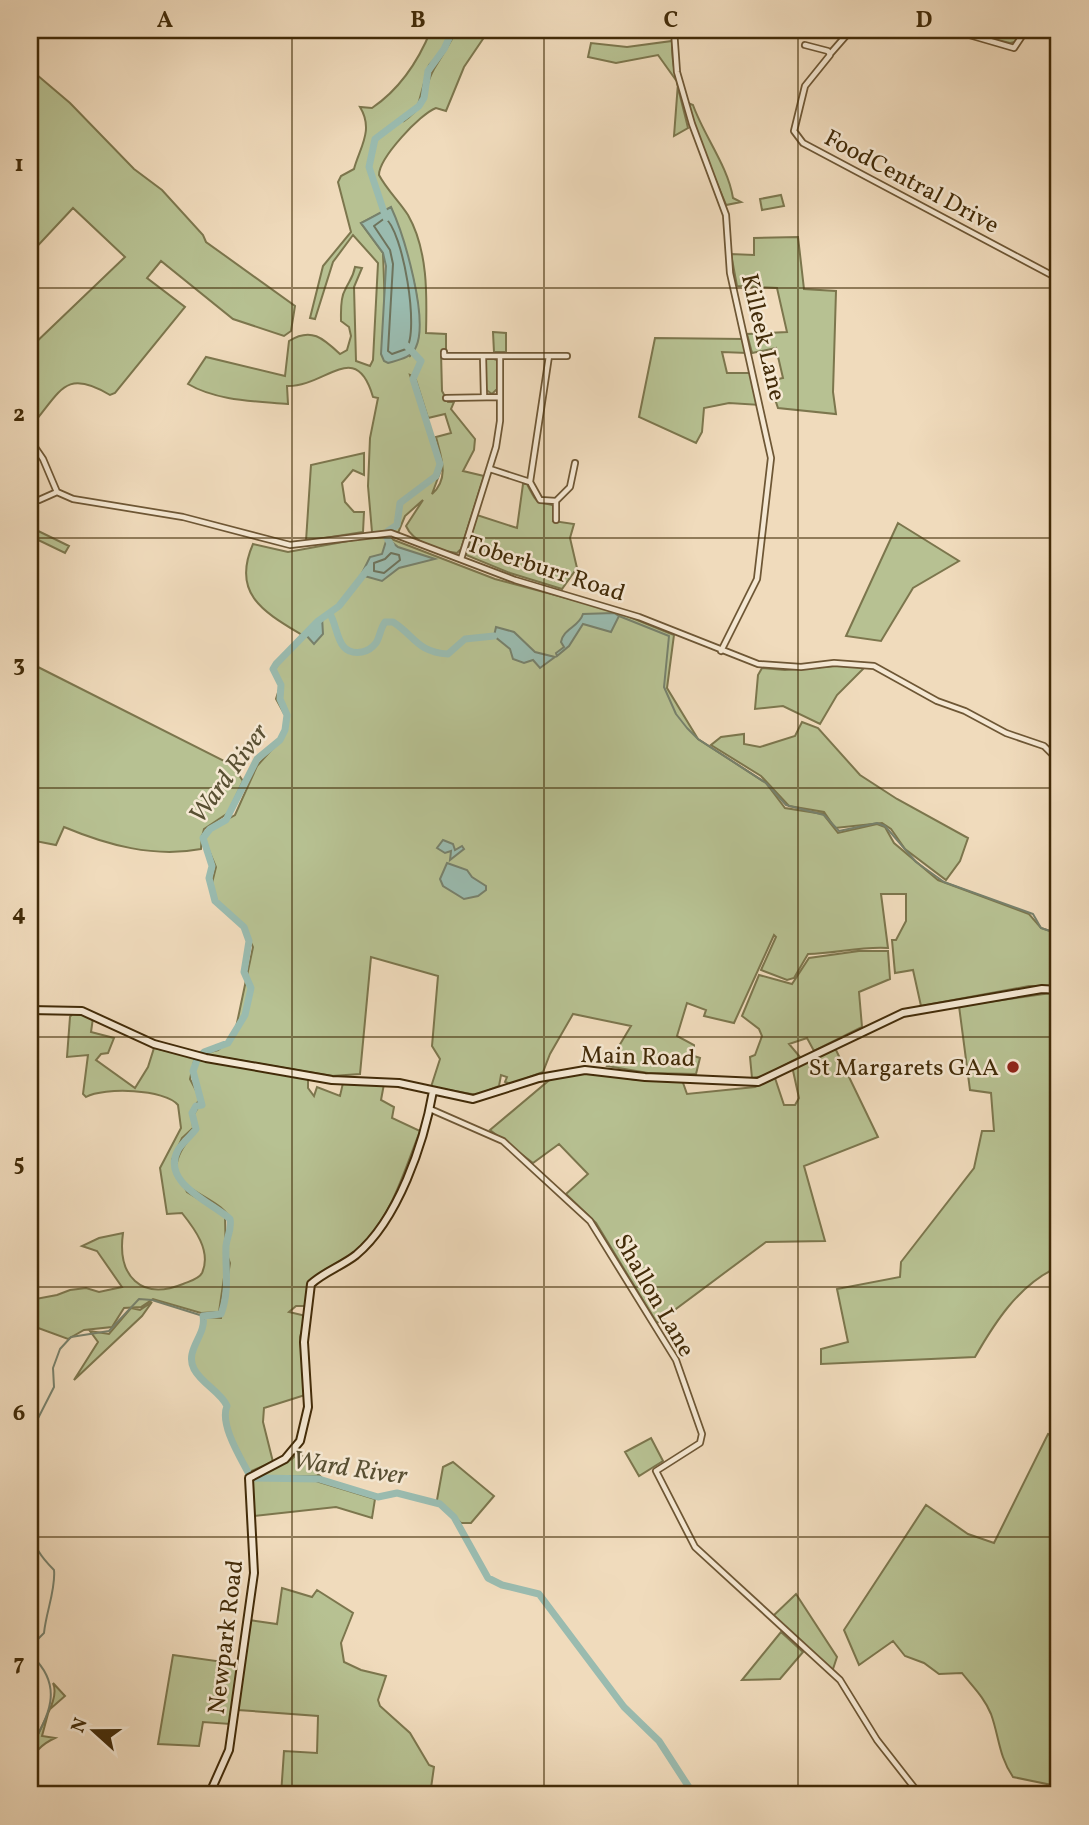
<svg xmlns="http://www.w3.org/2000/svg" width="1089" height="1825" viewBox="0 0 1089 1825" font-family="Vollkorn,serif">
  <rect width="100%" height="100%" fill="#f0dbbc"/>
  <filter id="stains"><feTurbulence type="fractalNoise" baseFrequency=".00286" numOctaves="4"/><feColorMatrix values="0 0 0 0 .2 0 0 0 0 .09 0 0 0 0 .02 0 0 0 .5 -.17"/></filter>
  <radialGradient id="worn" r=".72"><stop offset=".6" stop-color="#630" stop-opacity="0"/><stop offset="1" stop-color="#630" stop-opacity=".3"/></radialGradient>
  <path fill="#b7c192" stroke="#7c764d" stroke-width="2" fill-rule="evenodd" d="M431 30H452L441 53 429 65 418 105 403 118 404 121C431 101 421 92 434 69 442 56 450 43 457 30H489L464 67 446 111 436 108C420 114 379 158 379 175 387 190 399 201 408 215 428 250 427 295 426 333L446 334V351L441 352 442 391 448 402H454L451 409 475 439 474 450 463 471 484 476 461 549 457 553C440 551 413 543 406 526L423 500 405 516 398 533 372 532 368 486 370 438 378 398 373 397C356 338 326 387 287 386L288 404C255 401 217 401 188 384L206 357 285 376 289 341C311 327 323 338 340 354L347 350 351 336 349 327 341 321C341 312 340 298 345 290 349 281 353 278 355 267L362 268 354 287 356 361 370 366 373 360 378 263 353 235 333 262 315 319 310 318 323 266 351 232 338 182 341 176 354 169C360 147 374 130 360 107L372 108C400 89 418 62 431 30ZM391 208C403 241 434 325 410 356L385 308 383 253 361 223ZM410 375 415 377 428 418 445 414 451 433 436 437C441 457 450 478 432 494L442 467Z
    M957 30H1023L1015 42 1010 43Z
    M672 41C671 69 682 101 688 128L674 136 678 83 658 55 616 63 588 57 591 43 627 47Z
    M30 69 70 103 134 169 162 190 203 235 206 242 295 306 291 331 284 336 233 319 161 261 147 278 185 307 115 393 110 395C65 368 61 391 32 425L30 424V348L125 257 73 208 30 254Z
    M688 103 693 105C704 136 728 166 733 198L741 202 726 205 694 128Z
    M781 195 784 206 762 210 760 199Z
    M798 237 804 289 836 291 833 392 836 414 778 408 769 381 783 378 776 348 752 353 747 334 787 332 777 288 737 286 731 254 754 255V238Z
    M493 332 506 333V352H494Z
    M655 338 744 339 747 353 722 352 727 373H752L760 405 729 403 704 408 702 432 696 443 639 417Z
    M488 357 497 360V389L492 394 485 389V360Z
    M364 453V475L353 470 342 483 345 502 354 512H364L363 532 306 541 311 465Z
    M523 484H527C538 506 535 500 556 506L553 521 574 524 570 538 577 568 562 589 510 573 466 555 477 515 517 528Z
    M898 523 959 561 913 588 881 641 846 636Z
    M30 527 69 546 65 553 30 536Z
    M381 535 495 579 615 611 674 635 667 688 698 739 766 783 785 808 823 814 838 833 877 824 885 827 894 843 938 880 1029 914 1041 928 1056 933 1059 929V986H1029L921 1006 913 970 895 973 892 940H896L906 921V894H881L888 948C860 946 835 954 808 954L794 978 787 980 761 970 776 937 774 935 734 1023 704 1016 706 1010 687 1003 677 1036 694 1045V1056L700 1058 696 1074 648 1073 607 1066 631 1026 573 1014 550 1054 543 1072 511 1084 505 1082 507 1077 501 1075 499 1086 477 1095 431 1087 440 1059 432 1046 438 976 371 957 360 1074 332 1076 202 1054 218 1050 234 1037 253 947 244 927 218 905 212 883 216 867 202 834 201 849C154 858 107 845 64 827L56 845 30 840V663L232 765 243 781 228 813 204 829 203 833 235 815 257 766 283 737 286 717 276 699 281 683 274 670 302 635C264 612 231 594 253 544L288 552Z
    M834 666H866L837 695 820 724 783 706 755 709 758 675 762 668 785 670Z
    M802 722 818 728 860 775 897 799 968 838 960 861 946 880 905 849 891 829 882 823 835 828 824 812 789 806 761 776 711 745 721 737 744 734V744L760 747 795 736Z
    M859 951H888L890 979 859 992 862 1027 814 1051 807 1038 789 1044 800 1057 764 1076 752 1078 750 1057 755 1055 762 1036 759 1029 742 1016 759 975 792 984 809 958Z
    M1051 993 1059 996V1276L1056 1268C1019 1285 995 1322 975 1357L821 1364V1349L848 1342 837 1289 900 1277 901 1262 974 1168 982 1131H994L991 1093 970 1090 959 1006Z
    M74 1012 93 1018 91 1032 114 1038 108 1053 101 1054 96 1060 135 1088 148 1067 154 1048 195 1057 190 1079 200 1098 192 1073 199 1058 308 1078V1088L314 1096 317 1087 340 1096 343 1083 384 1084 381 1100 394 1107 392 1118 420 1131C404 1171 392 1216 360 1247 335 1271 305 1266 306 1306H296L289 1312 306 1316 300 1337 305 1395 264 1408 263 1422 273 1462 249 1472 224 1421 227 1405C215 1384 187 1377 193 1348 195 1336 204 1329 204 1317L221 1318 230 1263 225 1249 232 1223C221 1188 142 1193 194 1133V1114L201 1103V1098L192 1109 193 1128 182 1138 172 1160 187 1192 225 1215 226 1264 219 1312 201 1313 153 1299 141 1307 124 1308 112 1327 84 1330 68 1339 30 1325V1300L57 1295 70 1290 86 1288 99 1292 122 1287 97 1251 82 1246 99 1238 123 1233C117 1276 141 1301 183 1284 190 1281 199 1279 202 1273 212 1251 194 1228 182 1213L167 1214 160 1168 181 1128 178 1105C165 1089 104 1087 86 1097L83 1094 88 1055 67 1057 70 1017Z
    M835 1048 878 1137 804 1166 825 1241 766 1242 657 1323 596 1223 566 1194 588 1174 559 1144 533 1163 490 1130 553 1077 587 1072 637 1080H682L687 1094 755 1087 775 1078 784 1105H795L799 1098 792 1066Z
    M152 1302 142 1316 74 1380 98 1342 90 1331 109 1334 131 1308 140 1310Z
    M1048 1434 1059 1439V1763L1052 1785 1013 1777C999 1757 999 1736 991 1714 984 1697 973 1687 962 1673L939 1674 924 1663 905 1656 893 1641 859 1665 844 1630 926 1505 968 1534 994 1543Z
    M651 1438 663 1461 639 1476 625 1452Z
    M300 1451 305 1462 320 1476 256 1477 292 1459Z
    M453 1462 494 1496 471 1523H461L437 1500 443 1467Z
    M251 1479 316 1481 375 1499 372 1518 336 1507 254 1516Z
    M282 1588 312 1597 317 1590 353 1613 341 1643 344 1662 361 1670 386 1676 378 1700 380 1706 410 1733 429 1765 434 1767 430 1795H281L284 1751 317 1753 318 1716 238 1710 249 1620 277 1624Z
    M796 1594 837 1657 832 1672 772 1617Z
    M781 1632 803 1652 780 1679 742 1680Z
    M173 1655 238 1664 230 1724 203 1722 199 1746 158 1744Z
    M53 1683 65 1696 49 1710 42 1736 55 1738C44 1743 34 1751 30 1764 30 1735 62 1703 53 1683Z"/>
  <path fill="#9abbaf" stroke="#77816c" stroke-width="2" d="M391 207C404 235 429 319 416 347 412 358 398 360 388 363L384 361 381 354 386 266 383 253 361 223Z
    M387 538 398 547 435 559 399 568 382 581 361 575 370 557 382 554Z
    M614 613 619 616 611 632 583 624 569 646 557 656 556 653 564 647 561 642C563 629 579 627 583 614Z
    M322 617 323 634 314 644 305 634Z
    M496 627 514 632 535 652 555 657 540 668 533 660 524 663 513 659 510 649 494 636Z
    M443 840 453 844 455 850 462 846 464 849 450 860 451 851 445 853 437 848Z
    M447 863 467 870 472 877 486 886V890L478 896 464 899 443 886 440 879Z"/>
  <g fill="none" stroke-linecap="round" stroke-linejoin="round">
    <path stroke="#6e735c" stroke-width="2" d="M385 218C403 230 420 332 406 349L392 354 388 351 393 264 390 250 374 226Z
      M391 553 399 555 400 560 384 573 374 571V563L385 559Z"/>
    <path stroke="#77816c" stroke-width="2" d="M619 616 669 636 664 687 676 714 687 728 698 739 766 783 786 805 824 815 839 831 877 823 885 826 916 862 944 882 1033 914 1041 928 1059 934
      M30 1434 54 1387 53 1368 60 1349 71 1337 109 1331 139 1299 152 1300 203 1316
      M30 1527C33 1546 41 1557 54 1570 56 1589 46 1612 44 1633L34 1643 33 1657C64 1687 49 1716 30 1748"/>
    <path stroke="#9abbaf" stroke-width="7" d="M386 218 369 167 375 139 419 106 424 98 428 71 444 49 453 30
      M391 545 387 538 388 531 397 525 400 503 436 476 440 464 413 379 421 361 407 346
      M368 569 339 606 318 621 276 664 273 669 281 685 280 699 287 715 285 730 280 740 257 759 226 820 210 829 203 838 212 866 209 878 215 901 244 927 249 941 244 972 251 988 245 1015 228 1043 204 1052 197 1060 193 1071 202 1105 196 1106 192 1113 196 1129C191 1136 182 1143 178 1150 160 1183 213 1203 230 1219 232 1230 227 1236 226 1246 225 1269 230 1290 221 1314L203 1316C207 1335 184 1350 194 1369 202 1384 221 1392 227 1406 219 1425 242 1460 251 1478L319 1479 378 1497 397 1493 440 1504 454 1517 488 1578 502 1585 539 1594 624 1707 659 1741 694 1795
      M330 614C339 629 336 656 362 652 368 651 372 648 376 643 380 637 380 629 385 622H393C415 636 417 652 448 654L465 639 494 636"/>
    <g stroke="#6e5735" stroke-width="8">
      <path id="minor" d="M674 30 677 72 692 124 726 215 730 273 771 458 757 579 721 651
        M952 30 1014 48 1026 30
        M805 45 828 51 830 55 805 86 794 131 803 143 1059 279
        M830 54 851 30
        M444 352V356H567
        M483 356 484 397
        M446 398 500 397
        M30 440 43 459 57 492 73 499 183 517 290 545 391 533 515 580 639 617 758 664 801 667 834 663 874 666 937 701 965 711 1006 733 1044 746 1059 761
        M490 469 530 482 549 356
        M530 482 540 500 556 501 570 487 575 463
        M30 500H39L57 492
        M556 520V501
        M461 559 496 447 500 421V356
        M430 1109 503 1141 590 1221 676 1360 702 1434 700 1443 656 1471 695 1547 840 1680 877 1740 920 1795"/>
    </g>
    <g stroke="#422b08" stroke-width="10">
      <path id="secondary" d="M30 1010 82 1011 154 1044 206 1058 332 1080 399 1083 473 1099 539 1078 585 1070 645 1077 758 1082 903 1013 1042 989 1059 990
        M209 1795 229 1750 254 1573 249 1478 285 1459 300 1441 308 1407 304 1342 311 1284C324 1272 342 1266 356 1255 398 1220 424 1143 433 1091"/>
    </g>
    <use href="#minor" stroke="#f5e8d3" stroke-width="4.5"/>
    <use href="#secondary" stroke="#f5e8d3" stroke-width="6"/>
  </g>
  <path fill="none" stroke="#422b08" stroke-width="2" stroke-opacity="0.55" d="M292 30V1795M544 30V1795M798 30V1795M30 288H1059M30 538H1059M30 788H1059M30 1037H1059M30 1287H1059M30 1537H1059"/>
  <circle fill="#8f2418" stroke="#f5e8d3" stroke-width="2.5" cx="1013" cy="1067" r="7"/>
  <g text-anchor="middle" stroke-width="5" stroke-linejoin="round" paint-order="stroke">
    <g font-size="24" fill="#422b08" stroke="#f5e8d3">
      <text transform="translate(912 181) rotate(28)" y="8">FoodCentral Drive</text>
      <text transform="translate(764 337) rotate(77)" y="8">Killeek Lane</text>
      <text transform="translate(546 568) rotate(18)" y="8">Toberburr Road</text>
      <text transform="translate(638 1056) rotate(2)" y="8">Main Road</text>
      <text transform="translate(655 1295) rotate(60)" y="8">Shallon Lane</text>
      <text transform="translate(225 1637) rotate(-83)" y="8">Newpark Road</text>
    </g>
    <g font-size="24" fill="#422b08" stroke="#f5e8d3" text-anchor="end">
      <text x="999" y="1075">St Margarets GAA</text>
    </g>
    <g font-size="26" font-style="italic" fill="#584f32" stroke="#f5e8d3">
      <text transform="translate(228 773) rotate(-54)" y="9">Ward River</text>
      <text transform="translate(350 1467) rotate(8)" y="9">Ward River</text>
    </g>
  </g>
  <rect width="1089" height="1825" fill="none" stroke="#f0dbbc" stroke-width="77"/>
  <g transform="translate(94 1731) rotate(291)" stroke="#f5e8d3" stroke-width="5" paint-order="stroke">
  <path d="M0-5L12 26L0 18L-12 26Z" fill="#422b08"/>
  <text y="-10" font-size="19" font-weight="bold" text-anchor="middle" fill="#422b08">N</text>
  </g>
  <rect x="38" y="38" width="1012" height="1748" fill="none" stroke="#422b08" stroke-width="2.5"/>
  <g font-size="23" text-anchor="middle" font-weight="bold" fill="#422b08">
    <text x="165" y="27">A</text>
    <text x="418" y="27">B</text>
    <text x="671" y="27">C</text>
    <text x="924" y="27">D</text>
    <text x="19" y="171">1</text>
    <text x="19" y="421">2</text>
    <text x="19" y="671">3</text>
    <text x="19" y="920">4</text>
    <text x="19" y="1170">5</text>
    <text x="19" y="1420">6</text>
    <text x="19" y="1670">7</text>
  </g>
  <rect width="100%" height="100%" filter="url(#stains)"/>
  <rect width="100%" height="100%" fill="url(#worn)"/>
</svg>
